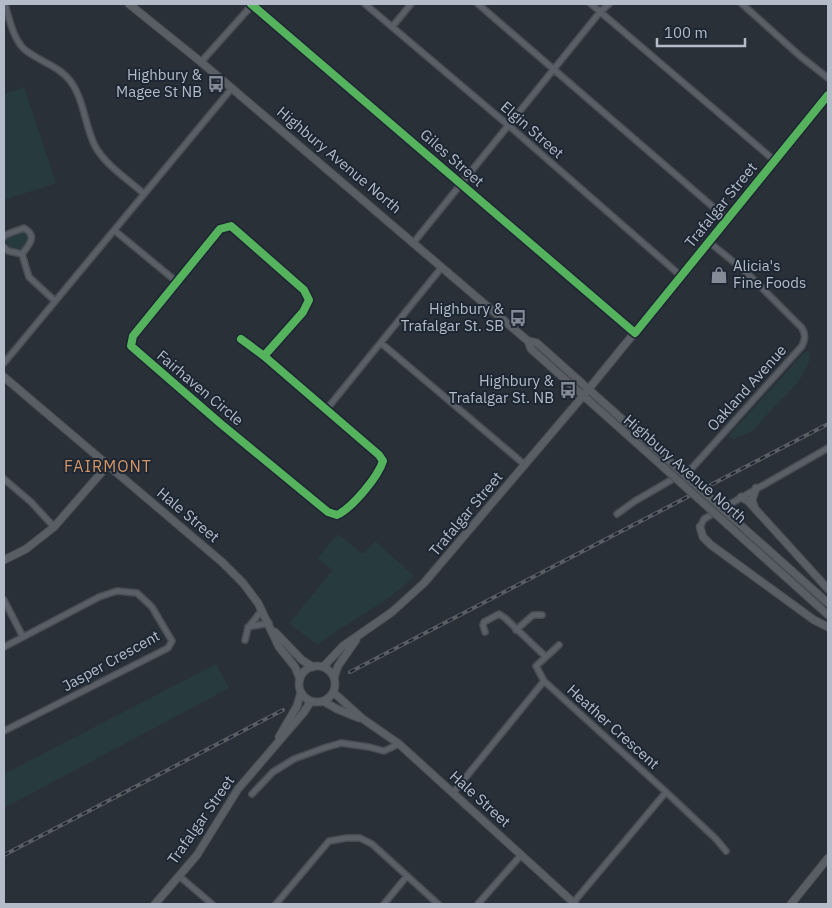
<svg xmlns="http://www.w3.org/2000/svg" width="832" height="908" viewBox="0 0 832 908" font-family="'IBM Plex Sans',sans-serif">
  <rect width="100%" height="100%" fill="#2a3038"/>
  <path fill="#273a3e" d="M24 87 56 183 4 200V94Z
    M24 232 27 234 29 241C22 250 12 256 6 241L9 237Z
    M809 350 810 359 799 381 751 432 734 439 730 436 732 432 803 354Z
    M338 534 363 554 375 541 414 576C387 605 348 620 318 645L289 623 333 570 317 558Z
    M216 664 229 688 4 808V774Z"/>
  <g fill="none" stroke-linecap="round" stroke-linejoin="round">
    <g stroke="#484c53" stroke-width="8">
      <path id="street" d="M5 4C9 18 13 38 24 49 38 61 60 66 71 82 84 100 85 126 95 146 106 166 128 179 144 194
        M251 4 635 333
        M365 4 508 125 681 276
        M478 4 727 219
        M591 4 775 161
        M742 4 800 56 828 78
        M392 27 411 4
        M201 62 253 4
        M114 230 177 282
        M4 237 5 235 24 228C38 236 29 245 22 254
        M414 242 600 12 609 4
        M4 247 8 251 22 254
        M22 254 29 277 55 301
        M241 339 264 356 379 455 383 461C378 477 352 508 337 515L328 512 221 424 131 346 133 336 220 229 231 226 304 290 309 300 303 312 264 356
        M381 343 525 465
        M4 363 232 88
        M326 410 442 267
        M4 479 31 502 54 527
        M617 514 635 501 692 468 802 346C805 339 806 335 802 328L746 272 709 242
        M700 527 704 519 828 448
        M4 600 23 637
        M248 627 269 623
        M516 630 533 615H542
        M485 632 483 625 484 622 499 614 505 618 546 657 536 666 544 681
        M245 640 248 628 262 610
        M4 647 99 597 117 591 137 593 152 607 172 641 168 648 4 731
        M546 657 559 645
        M666 792 716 839 726 851
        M453 793 544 681 666 792 573 903
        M252 794 273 772 294 759 324 748 341 743 369 747 384 751 399 744
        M179 876 212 904
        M276 904 329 841 347 838H360L372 844 438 904
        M384 904 407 876
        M478 904 521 855"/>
    </g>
    <g stroke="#484c53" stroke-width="9">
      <path id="secondary" d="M129 4 201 62 528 341 537 343 669 461
        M528 341 531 349 661 465
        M4 377 222 562 243 583 258 603 279 647 295 667 300 679
        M741 497 748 501 828 589
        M754 506 752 500 756 488
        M737 522 828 603
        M729 526 828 615
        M700 527 703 537 711 545 814 620 828 627
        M4 560 26 549 54 527 108 465
        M275 632 302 660 313 667
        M299 684a18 18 0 1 1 36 0a18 18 0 1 1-36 0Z
        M323 667 343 646 392 612 424 583 583 396 828 95
        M334 678 338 666 356 640
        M333 692 363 719 399 744 575 904
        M323 701 337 709 359 718
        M279 737 297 706 301 692
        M155 904 197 855 238 789 304 712 311 701
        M791 904 828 858"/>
    </g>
    <use href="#street" stroke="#5a5e66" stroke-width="5"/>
    <use href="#secondary" stroke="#595d64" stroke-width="7"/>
    <g stroke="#595d64" stroke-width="4">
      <path id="rail" d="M350 672 828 424
        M4 855 283 710"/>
    </g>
    <use href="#rail" stroke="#1d2633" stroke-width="2" stroke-dasharray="5.5" stroke-linecap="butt"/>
    <g stroke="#484c53" stroke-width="9" stroke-linecap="butt">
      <path id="secondary-bridge" d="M669 461 737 522
        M661 465 729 526"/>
    </g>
    <use href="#secondary-bridge" stroke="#595d64" stroke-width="7"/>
    <g stroke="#1d2633" stroke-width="11">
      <path id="cycleway" d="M251 4 635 333 828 95
        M241 339 264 356 379 455 383 461C378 477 352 508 337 515L328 512 221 424 131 346 133 336 220 229 231 226 304 290 309 300 303 312 264 356"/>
    </g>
    <use href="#cycleway" stroke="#56b35d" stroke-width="8"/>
  </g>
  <defs>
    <g id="bus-bare" transform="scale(1.35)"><path d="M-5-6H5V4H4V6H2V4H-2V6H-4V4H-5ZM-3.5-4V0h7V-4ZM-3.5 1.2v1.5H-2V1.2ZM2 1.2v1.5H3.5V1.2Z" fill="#848b96" stroke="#1d2633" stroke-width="2.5" paint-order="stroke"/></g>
    <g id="shop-bare" transform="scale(1.35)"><path d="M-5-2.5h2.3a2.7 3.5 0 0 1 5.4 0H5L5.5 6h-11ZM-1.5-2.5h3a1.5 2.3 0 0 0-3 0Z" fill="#848b96" stroke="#1d2633" stroke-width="2.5" paint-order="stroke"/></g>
  </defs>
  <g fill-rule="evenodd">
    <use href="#bus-bare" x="216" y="84"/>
    <use href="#shop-bare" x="719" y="275"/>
    <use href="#bus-bare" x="518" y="318"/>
    <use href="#bus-bare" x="568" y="390"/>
  </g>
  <g text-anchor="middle" stroke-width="4" stroke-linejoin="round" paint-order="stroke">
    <g font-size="15" fill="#b4bcc9" stroke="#1d2633" text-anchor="end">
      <text x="202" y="80">Highbury &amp;<tspan x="202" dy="17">Magee St NB</tspan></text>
      <text x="733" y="271" text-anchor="start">Alicia's<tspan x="733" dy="17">Fine Foods</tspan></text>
      <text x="504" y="314">Highbury &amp;<tspan x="504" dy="17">Trafalgar St. SB</tspan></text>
      <text x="554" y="386">Highbury &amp;<tspan x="554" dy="17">Trafalgar St. NB</tspan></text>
    </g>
    <g font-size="15" fill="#b4bcc9" stroke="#1d2633">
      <text transform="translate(532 130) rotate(41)" y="5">Elgin Street</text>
      <text transform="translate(452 158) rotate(41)" y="5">Giles Street</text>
      <text transform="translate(339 160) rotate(40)" y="5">Highbury Avenue North</text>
      <text transform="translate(721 205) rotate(-51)" y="5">Trafalgar Street</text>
      <text transform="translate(200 388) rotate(40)" y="5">Fairhaven Circle</text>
      <text transform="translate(747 388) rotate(-48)" y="5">Oakland Avenue</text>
      <text transform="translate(685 469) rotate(41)" y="5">Highbury Avenue North</text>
      <text transform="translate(466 514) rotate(-50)" y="5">Trafalgar Street</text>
      <text transform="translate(188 515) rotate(40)" y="5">Hale Street</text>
      <text transform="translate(111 661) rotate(-29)" y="5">Jasper Crescent</text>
      <text transform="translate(613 727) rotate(42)" y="5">Heather Crescent</text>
      <text transform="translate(480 799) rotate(42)" y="5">Hale Street</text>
      <text transform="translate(201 820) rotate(-55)" y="5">Trafalgar Street</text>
    </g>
    <g font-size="16" letter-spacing="1" fill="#d59563" stroke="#1d2633">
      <text x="108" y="472">FAIRMONT</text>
    </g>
  </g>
  <rect width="832" height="908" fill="none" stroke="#b4bcc9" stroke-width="10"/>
  <path d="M657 38v8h88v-8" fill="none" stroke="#b4bcc9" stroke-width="2.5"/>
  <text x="664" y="38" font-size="15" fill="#b4bcc9" stroke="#1d2633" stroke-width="4" paint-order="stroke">100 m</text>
</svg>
